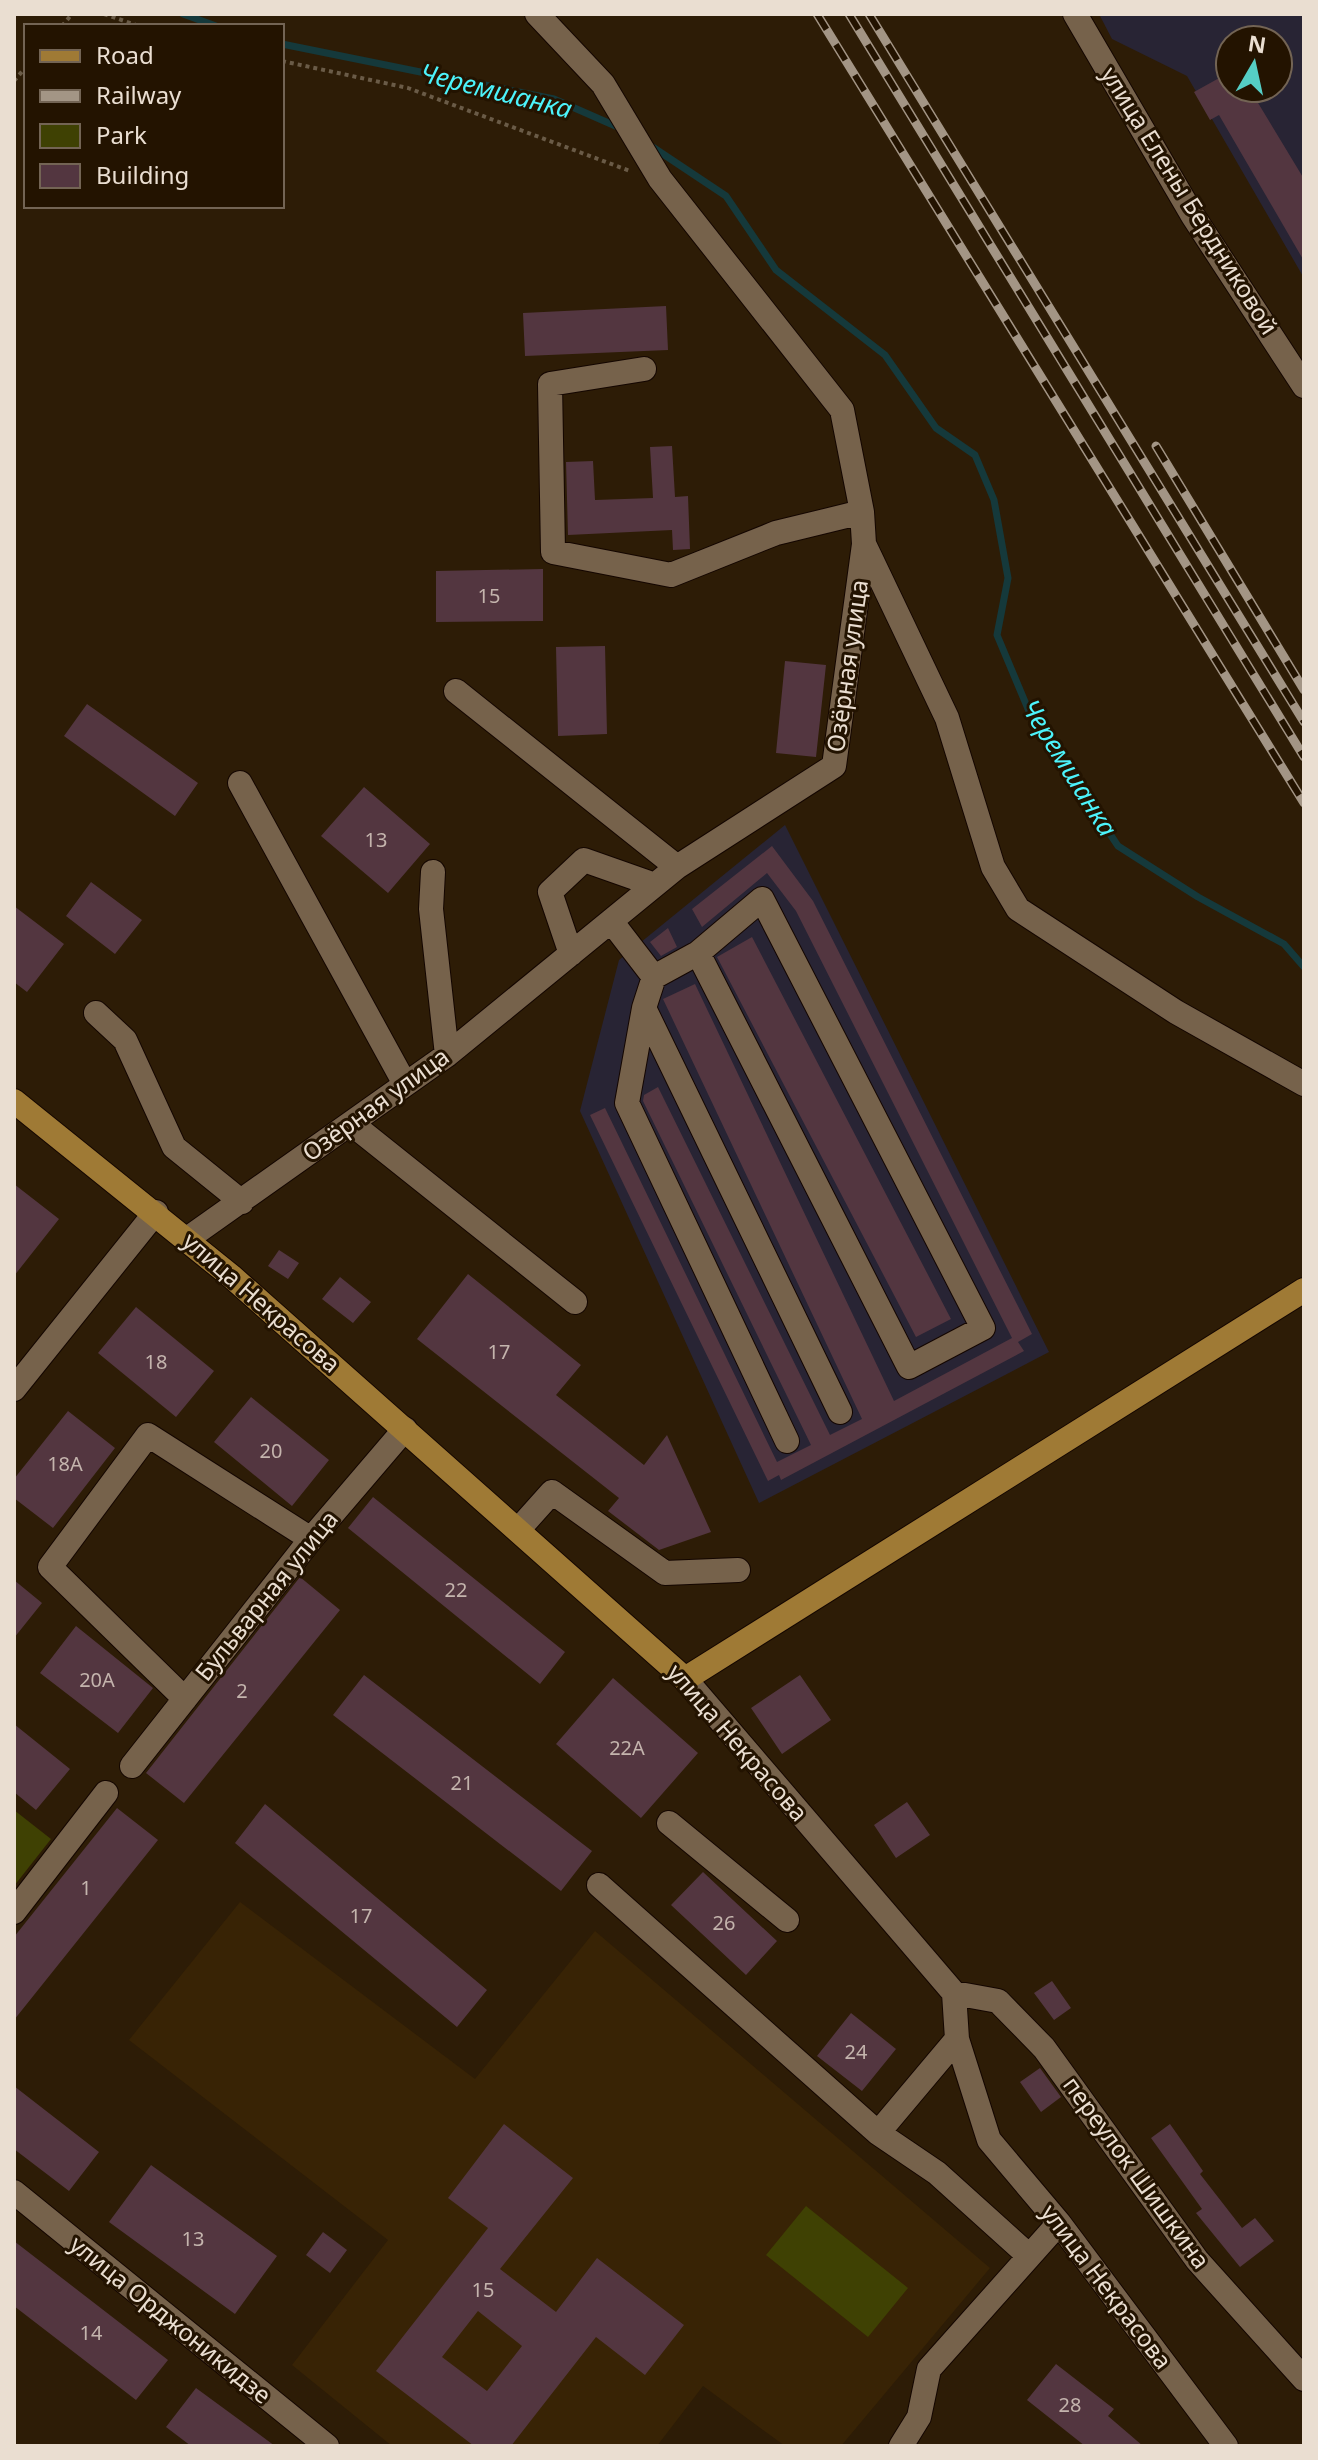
<svg xmlns="http://www.w3.org/2000/svg" width="1318" height="2460" viewBox="0 0 1318 2460" font-family="'Noto Sans',sans-serif">
  <rect width="100%" height="100%" fill="#2d1c06"/>
  <path fill="#382305" d="M240 1902 475 2079 595 1931 990 2268 841 2446H785L703 2386 657 2446H392L292 2365 388 2240 129 2040Z"/>
  <path fill="#282434" fill-rule="evenodd" d="M1099 14H1304V278L1187 76 1112 39ZM1230 40H1278V88H1230Z
    M785 825 1049 1352 759 1503 580 1111 619 960Z"/>
  <path fill="#3f4103" d="M14 1810 51 1839 14 1886Z
    M806 2206 908 2288 868 2337 766 2255Z"/>
  <g fill="none" stroke-linecap="round" stroke-linejoin="round">
    <path stroke="#15393b" stroke-width="7" d="M183 14 216 26
      M282 44 554 99 620 128
      M651 146 726 196 776 270 885 355 936 428 975 455 994 500 1008 578 997 635 1031 716 1118 846 1198 897 1284 944 1304 967"/>
  </g>
  <path fill="#533640" fill-rule="evenodd" d="M1230 72V88H1249L1304 179V261L1219 115 1210 120 1194 92Z
    M666 306 668 350 525 356 523 313Z
    M672 446 675 497 688 496 690 549 673 550 672 530 568 535 566 462 593 461 595 500 653 498 650 447Z
    M543 569V621L436 622V571Z
    M605 646 607 734 558 736 556 647Z
    M785 661 826 665 816 757 776 753Z
    M87 704 198 783 175 816 64 736Z
    M364 787 430 844 388 893 321 836Z
    M772 846 813 901 1032 1334 1018 1342 1024 1351 781 1480 779 1475 768 1481 590 1115 605 1108 777 1462 811 1445 643 1101 644 1095 658 1087 830 1435 862 1419 663 999 695 984 894 1401 1012 1338 796 911 767 873 702 927 692 909Z
    M91 882 142 920 115 954 66 916Z
    M14 906 64 944 27 992 14 982Z
    M668 928 677 947 661 956 650 942Z
    M752 937 951 1319 916 1337 717 957Z
    M14 1184 59 1219 14 1276Z
    M279 1250 299 1263 288 1279 268 1266Z
    M468 1274 581 1365 556 1395 644 1465 667 1435 711 1532 659 1550 608 1511 619 1498 417 1339Z
    M340 1277 371 1302 353 1323 322 1299Z
    M136 1307 214 1371 176 1417 98 1353Z
    M251 1397 329 1460 292 1506 214 1442Z
    M68 1411 115 1448 53 1528 14 1498V1479Z
    M373 1497 565 1652 540 1684 348 1528Z
    M300 1577 340 1610 184 1803 146 1773Z
    M14 1580 42 1603 14 1638Z
    M76 1626 153 1688 118 1733 40 1673Z
    M364 1675 592 1851 561 1891 333 1715Z
    M800 1675 831 1720 782 1754 751 1708Z
    M613 1678 698 1753 641 1818 556 1744Z
    M14 1724 70 1769 36 1810 14 1792Z
    M907 1802 930 1835 896 1858 874 1825Z
    M265 1804 487 1990 457 2027 235 1843Z
    M117 1808 158 1840 14 2020V1937Z
    M703 1872 777 1941 746 1975 671 1905Z
    M1052 1981 1071 2008 1054 2020 1034 1993Z
    M851 2013 896 2049 862 2091 817 2056Z
    M1040 2068 1061 2097 1041 2112 1020 2082Z
    M14 2086 99 2152 69 2191 14 2149Z
    M504 2124 573 2178 500 2269 556 2312 597 2258 684 2325 645 2375 596 2337 511 2446H474L376 2371 488 2228 448 2198ZM478 2311 522 2346 487 2391 442 2357Z
    M1170 2124 1203 2171 1200 2174 1242 2228 1255 2218 1274 2241 1240 2267 1196 2213 1202 2209 1151 2138Z
    M151 2165 277 2256 235 2314 109 2222Z
    M323 2232 347 2250 330 2273 306 2255Z
    M14 2241 168 2360 136 2400 14 2306Z
    M1056 2364 1114 2409 1108 2416 1143 2446H1085L1027 2400Z
    M196 2388 275 2446H191L166 2427Z"/>
  <g fill="none" stroke-linecap="round" stroke-linejoin="round">
    <g stroke="#140600" stroke-width="26">
      <path id="minor" d="M1075 14 1193 216 1304 386
        M644 369 550 384 553 552 671 575 776 533 862 512
        M864 544 947 718 993 867 1018 909 1176 1012 1304 1084
        M456 691 677 867
        M240 783 405 1084
        M433 872 431 909 447 1055
        M611 921 654 977 644 1008 840 1412
        M571 954 550 892 584 860 655 885
        M654 977 698 953 762 899 983 1328 909 1367 698 953
        M644 1008 627 1103 787 1441
        M96 1013 125 1040 174 1147 242 1202
        M352 1124 575 1302
        M187 1239 447 1055 677 867 834 766 864 544 862 512 842 410 660 179 603 84 537 14
        M14 1389 156 1212
        M518 1530 552 1492 665 1573 738 1570
        M685 1679 954 1993 957 2039 989 2140 1059 2223 1226 2446
        M185 1699 50 1567 148 1435 311 1539
        M132 1766 311 1539 405 1429
        M669 1823 787 1920
        M599 1885 878 2133 957 2039
        M14 1912 106 1793
        M954 1993 998 2001 1044 2048 1197 2260 1304 2379
        M878 2133 937 2173 1028 2255
        M14 2192 327 2446
        M901 2446 919 2417 929 2369 1059 2223"/>
    </g>
    <g stroke="#140600" stroke-width="26">
      <path id="major" d="M14 1101 231 1276 685 1679 1304 1290"/>
    </g>
    <path stroke="#6a5b47" stroke-width="4" stroke-dasharray="4 4" stroke-linecap="butt" d="M104 14 139 26
      M62 26 72 14
      M282 61 408 88 630 171
      M14 81 26 67"/>
    <use href="#minor" stroke="#76624b" stroke-width="24"/>
    <use href="#major" stroke="#9f7a35" stroke-width="24"/>
    <g stroke="#a39585" stroke-width="9">
      <path id="rail" d="M817 14 1304 803
        M849 14 1304 757
        M869 14 1304 722
        M1156 446 1304 690"/>
    </g>
    <use href="#rail" stroke="#231300" stroke-width="6" stroke-dasharray="18" stroke-linecap="butt"/>
  </g>
  <g text-anchor="middle" stroke-width="6" stroke-linejoin="round" paint-order="stroke">
    <g font-size="20" fill="#c4b4ad">
      <text x="489" y="603">15</text>
      <text x="376" y="847">13</text>
      <text x="499" y="1359">17</text>
      <text x="156" y="1369">18</text>
      <text x="271" y="1458">20</text>
      <text x="65" y="1471">18А</text>
      <text x="456" y="1597">22</text>
      <text x="97" y="1687">20А</text>
      <text x="242" y="1698">2</text>
      <text x="627" y="1755">22А</text>
      <text x="462" y="1790">21</text>
      <text x="86" y="1895">1</text>
      <text x="361" y="1923">17</text>
      <text x="724" y="1930">26</text>
      <text x="856" y="2059">24</text>
      <text x="193" y="2246">13</text>
      <text x="483" y="2297">15</text>
      <text x="91" y="2340">14</text>
      <text x="1070" y="2412">28</text>
    </g>
    <g font-size="24" fill="#eaded1" stroke="#231300">
      <text transform="translate(1189 201) rotate(58)" y="8">улица Елены Бердниковой</text>
      <text transform="translate(848 666) rotate(-82)" y="8">Озёрная улица</text>
      <text transform="translate(376 1105) rotate(-36)" y="8">Озёрная улица</text>
      <text transform="translate(261 1303) rotate(41)" y="8">улица Некрасова</text>
      <text transform="translate(267 1596) rotate(-51)" y="8">Бульварная улица</text>
      <text transform="translate(737 1743) rotate(49)" y="8">улица Некрасова</text>
      <text transform="translate(1136 2173) rotate(54)" y="8">переулок Шишкина</text>
      <text transform="translate(1106 2287) rotate(53)" y="8">улица Некрасова</text>
      <text transform="translate(170 2320) rotate(39)" y="8">улица Орджоникидзе</text>
    </g>
    <g font-size="26" font-style="italic" fill="#4cf3fb" stroke="#231300">
      <text transform="translate(496 91) rotate(14)" y="9">Черемшанка</text>
      <text transform="translate(1069 768) rotate(58)" y="9">Черемшанка</text>
    </g>
  </g>
  <rect width="1318" height="2460" fill="none" stroke="#eaded1" stroke-width="32"/>
  <rect x="24" y="24" width="260" height="184" fill="#231300" stroke="#736454" stroke-width="2"/>
  <rect x="40" y="50" width="40" height="12" fill="#9f7a35" stroke="#736454" stroke-width="2"/>
  <text x="96" y="64" font-size="24" fill="#eaded1">Road</text>
  <rect x="40" y="90" width="40" height="12" fill="#a39585" stroke="#736454" stroke-width="2"/>
  <text x="96" y="104" font-size="24" fill="#eaded1">Railway</text>
  <rect x="40" y="124" width="40" height="24" fill="#3f4103" stroke="#736454" stroke-width="2"/>
  <text x="96" y="144" font-size="24" fill="#eaded1">Park</text>
  <rect x="40" y="164" width="40" height="24" fill="#533640" stroke="#736454" stroke-width="2"/>
  <text x="96" y="184" font-size="24" fill="#eaded1">Building</text>
  <g transform="translate(1254 64) rotate(9)"><circle r="38" fill="#231300" stroke="#736454" stroke-width="2"/>
  <path d="M0-6L14 30L0 20L-14 30Z" fill="#55cec5"/>
  <text y="-12" font-size="22" font-weight="bold" text-anchor="middle" fill="#eaded1">N</text>
  </g>
</svg>
